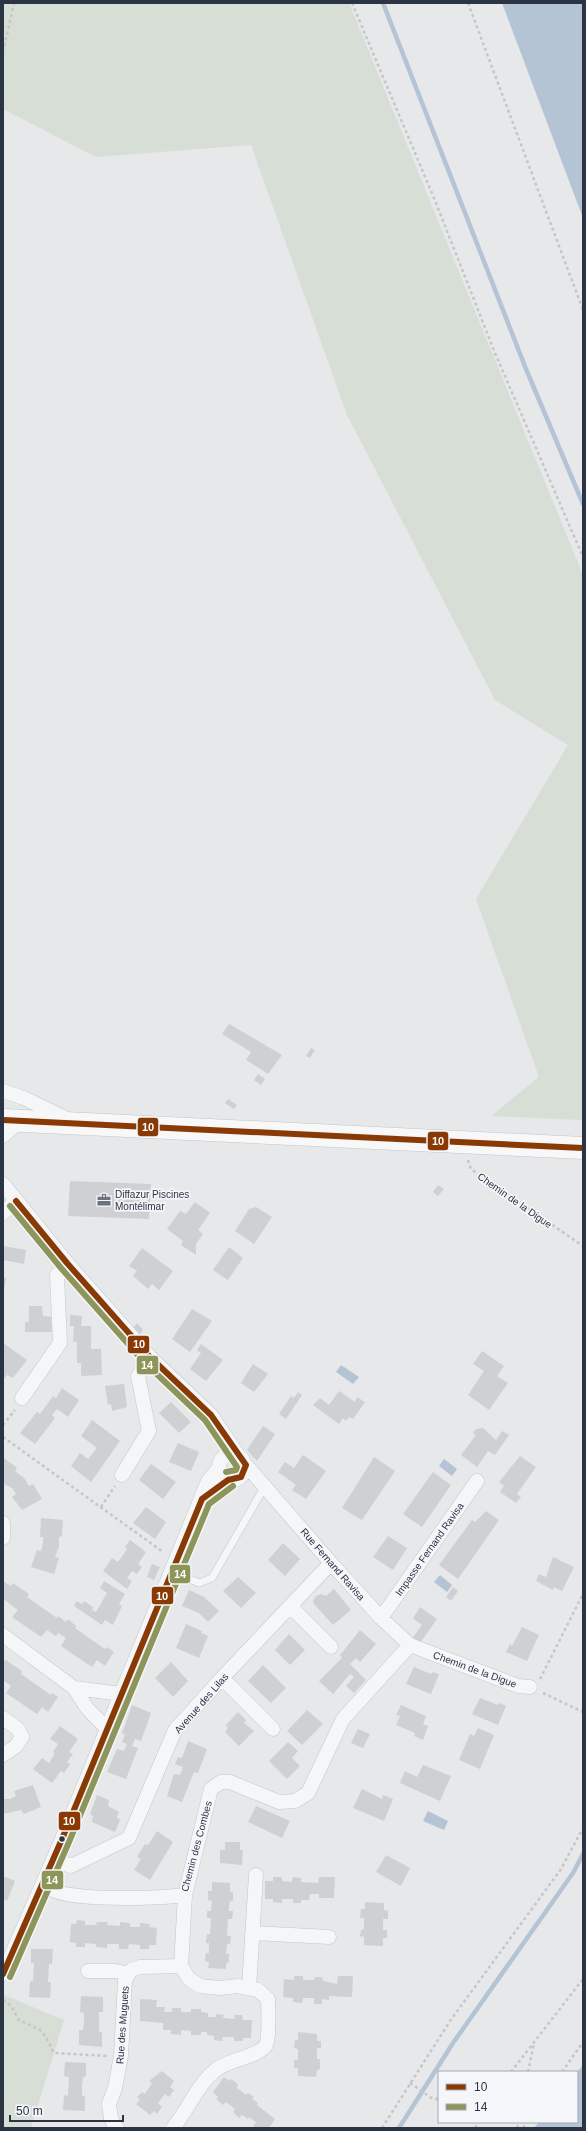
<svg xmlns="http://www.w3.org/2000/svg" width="586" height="2131" viewBox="0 0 586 2131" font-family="Arial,sans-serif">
  <rect width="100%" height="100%" fill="#e6e8ea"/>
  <path fill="#d6ded6" d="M3 3H349L583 575V1120L491 1116 539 1077 476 899 568 745 495 700 347 415 251 145 96 157 3 109Z
    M4 1995 64 2020 31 2128H3Z"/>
  <path fill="#b4c4d5" d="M502 3H583V218Z
    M341 1365 359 1377 353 1384 336 1372Z
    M444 1459 457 1469 452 1476 439 1466Z
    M440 1575 452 1585 447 1592 434 1582Z
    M428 1811 448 1821 444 1830 423 1821Z
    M583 2065V2128H534L539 2122H577V2072Z"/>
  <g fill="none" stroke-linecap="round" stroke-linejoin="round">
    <path stroke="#b4c4d5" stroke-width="4.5" d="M383 3 526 369 583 504
      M399 2128 453 2043 573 1873 583 1854"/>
  </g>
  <path fill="#ced0d3" d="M229 1024 282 1055 268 1074 246 1060 251 1052 222 1034Z
    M311 1048 315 1050 310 1058 306 1056Z
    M258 1074 265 1079 261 1085 254 1080Z
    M228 1099 237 1105 234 1109 225 1103Z
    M70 1181 151 1184 149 1219 68 1216Z
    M438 1185 444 1189 438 1196 433 1192Z
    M195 1202 210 1213 198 1230 203 1234 196 1244V1255L181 1245 183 1241 167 1229 180 1211 186 1214Z
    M256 1207 272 1217 254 1244 235 1231 249 1209Z
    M3 1246 26 1250 24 1264 3 1260Z
    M229 1247 243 1258 228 1280 213 1270Z
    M142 1248 173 1271 159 1290 152 1284 148 1289 133 1276 137 1271 129 1266Z
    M3 1278H6L4 1291H3Z
    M29 1306H42L43 1316 51 1317 52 1332H25V1322H29Z
    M192 1309 212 1321 190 1352 172 1339Z
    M70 1315 82 1316 81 1326H91V1349H101L102 1375 81 1376V1363H77V1342H73L74 1326H70Z
    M137 1323 143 1330 139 1335 133 1328Z
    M3 1343 27 1360 13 1378 7 1375 3 1380Z
    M201 1344 223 1360 206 1381 190 1369 201 1353 197 1350Z
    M482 1351 504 1366 497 1376 508 1383 489 1410 468 1395 484 1371 473 1364Z
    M253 1364 268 1374 254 1392 241 1383Z
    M124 1384 127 1407 112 1411 111 1404 108 1405 105 1386Z
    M62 1388 79 1400 68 1417 57 1409 52 1415 55 1418 35 1444 20 1433 37 1412 40 1414 53 1396 56 1398Z
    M339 1391 355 1402 357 1397 365 1402 353 1419 349 1417 346 1421 343 1418 339 1424 313 1405 320 1398 329 1405Z
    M298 1392 302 1395 286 1419 279 1414 291 1396 294 1398Z
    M171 1402 191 1422 179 1433 159 1413Z
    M92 1420 120 1441 91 1482 71 1466 80 1453 88 1459 97 1448 81 1436Z
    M263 1426 275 1434 257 1461 247 1450Z
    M483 1428 496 1440 502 1431 509 1435 495 1455 488 1451 477 1467 461 1455 476 1435 473 1433 476 1429Z
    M178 1443 199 1452 191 1471 169 1462Z
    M303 1455 326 1471 306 1499 292 1490 296 1485 278 1472 285 1462 294 1468Z
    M520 1456 536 1467 517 1494 521 1497 516 1503 500 1492 504 1486 499 1482Z
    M374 1457 395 1471 362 1520 342 1508Z
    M4 1458 17 1468 15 1471 25 1479 29 1486 33 1484 42 1499 22 1510 12 1497 16 1494 12 1488 4 1484 3 1486Z
    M151 1464 176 1482 163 1499 139 1480Z
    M433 1472 451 1485 422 1527 403 1514Z
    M146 1507 166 1522 155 1539 133 1523Z
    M486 1511 499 1520 458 1579 439 1565 472 1520 475 1522Z
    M41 1518 63 1520 62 1536 59 1537V1547L55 1557 59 1558 54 1574 31 1567 37 1550 41 1551 43 1543V1537H40Z
    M388 1536 407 1548 393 1570 373 1557Z
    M130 1540 146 1552 138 1564 142 1567 137 1574 132 1571 127 1578 132 1581 127 1589 103 1571 112 1558 118 1562 127 1549 125 1547Z
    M283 1543 300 1559 285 1576 268 1560Z
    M553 1557 574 1567 562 1591 554 1587 553 1590 536 1581 539 1574 546 1577Z
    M152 1564 160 1567 154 1580 147 1577Z
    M238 1577 256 1593 241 1608 223 1591Z
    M3 1581 11 1586 13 1583 29 1594 27 1597 57 1618 58 1616 66 1622 68 1619 76 1626 75 1628 89 1638 105 1649 107 1647 114 1652 105 1666 97 1660 92 1667 61 1646 66 1638 58 1633 56 1636 47 1630 41 1637 12 1617 18 1610 3 1599Z
    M104 1581 125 1594 119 1604 122 1606 113 1625 105 1620 102 1625 74 1606 77 1601 82 1604 84 1601 93 1607 92 1610 96 1612 107 1593 100 1588Z
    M453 1587 458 1591 451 1601 446 1597Z
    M334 1589 351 1610 333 1625 314 1604 313 1601 316 1596 321 1594 326 1596Z
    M189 1590 204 1597 219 1611 208 1622 199 1613 182 1606Z
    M420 1607 437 1619 420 1643 413 1637 422 1625 413 1618Z
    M186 1624 202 1631 201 1633 208 1636 199 1658 176 1648Z
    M522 1627 539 1635 527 1661 506 1652 510 1644 512 1646Z
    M360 1630 376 1644 360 1662 356 1658 350 1664 366 1680 354 1693 346 1686 354 1677 350 1674 333 1694 319 1681 342 1658 340 1655Z
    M289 1634 305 1650 290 1665 275 1650Z
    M6 1660 22 1671 21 1674 51 1695 52 1693 58 1697 48 1712 42 1707 37 1714 6 1693 11 1686 3 1680V1661Z
    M171 1662 188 1681 173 1697 155 1678Z
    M263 1665 286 1688 271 1703 248 1681Z
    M414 1667 431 1674 432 1672 439 1674 431 1694 406 1684Z
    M480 1698 498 1705 500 1703 506 1706 498 1725 472 1714Z
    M132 1705 151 1713 141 1741 135 1739 132 1746 138 1748 126 1779 107 1772 117 1749 124 1751 127 1744 122 1742 125 1735 122 1733Z
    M401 1705 426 1716 423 1724 428 1726 423 1740 414 1736 415 1733 396 1725 400 1716 396 1715Z
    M307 1710 323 1724 302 1745 287 1731Z
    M238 1712 246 1720 244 1723 254 1731 239 1746 225 1732 228 1728 226 1725Z
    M60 1726 78 1739 69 1752 73 1754 67 1762 70 1764 64 1773 61 1771 52 1783 33 1769 42 1758 49 1763 55 1753 53 1752 58 1744 50 1739Z
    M478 1728 494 1735 480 1769 459 1760 470 1734 474 1736Z
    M358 1729 370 1734 363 1748 351 1743Z
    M188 1741 207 1749 198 1773 194 1772 182 1802 167 1796 174 1774 180 1775 183 1767 175 1764 178 1757 182 1758Z
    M288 1742 298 1751 292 1758 300 1766 287 1779 269 1761Z
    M423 1765 451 1776 440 1801 400 1783 405 1771 417 1777Z
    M33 1785 41 1807 24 1814 21 1810 3 1814V1795L4 1799H10L16 1796 14 1791Z
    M362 1789 382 1799 383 1795 393 1799 384 1821 353 1808Z
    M97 1795 109 1800 108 1806 119 1812 117 1817 120 1820 115 1832 92 1822 93 1816 90 1814Z
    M256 1806 290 1821 282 1838 248 1822Z
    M157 1831 173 1842 150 1880 134 1870 141 1859 137 1857 145 1844 148 1845Z
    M225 1842H240V1850H243L242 1865 220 1863V1850H225Z
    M386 1855 410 1868 401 1886 376 1872Z
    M3 1876 15 1881 7 1901 3 1899Z
    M273 1877H282V1881L292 1882 293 1877 301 1878V1882L318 1883 319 1877H335L334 1898H319V1894H310L309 1900H301V1903H293V1899H282V1903L273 1902V1899H265V1881H273Z
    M212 1882 230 1883V1892H233V1901H230L229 1906V1911H233L232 1919H228L227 1936H231L230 1944H227L226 1954H229V1962L226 1963V1969L208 1968 209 1962 205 1961 206 1953H209V1943H206L207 1934H210L211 1918H207V1911H211L212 1901 208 1900V1891H212Z
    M365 1902 384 1903V1910L388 1911V1919H383V1930H387V1938H383V1946L364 1945V1937L360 1936 361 1930 364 1929V1918H360L361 1909H365Z
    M77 1920 85 1921V1925H96L97 1922H108L107 1925 120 1926V1922L130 1923V1927H140V1923L150 1924 149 1927 157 1928 156 1945H149V1949H140V1945L129 1944 128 1949H119V1944H107V1948L96 1947V1944L85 1943V1947H76V1943L70 1942 71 1924H76Z
    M31 1949H53L52 1964H49L48 1982H51L50 1998 29 1997 30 1981H33L34 1963H31Z
    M294 1976H303V1980H314L315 1977H322L323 1981 337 1984 338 1976H353L352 1997 329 1996V2000L322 1999V2004H314V1998H303L302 2003 293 2002V1998L283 1997 284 1979 294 1980Z
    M81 1996 103 1997V2012H99V2032H102V2047L79 2045V2030H83L84 2021V2013L80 2012Z
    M140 1999 157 2000 156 2007H165L164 2012H172V2008H181V2012H191V2009H201V2012L208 2013V2017H216V2014L224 2015 223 2018 235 2019 234 2015H242L243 2020H252L251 2038H243V2041H234V2037H222L223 2041 214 2040V2036L207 2035V2032H201V2035H191V2031L181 2030V2035L171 2034V2030H163V2023L140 2021Z
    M298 2032 317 2034V2041H321V2048H317V2059H320V2069L317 2070 316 2077 298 2076V2068H294V2060H298V2049L294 2048 295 2040H298Z
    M65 2062 86 2063V2076L83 2077 82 2086V2096H85V2111L63 2110 64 2095 68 2096 69 2077 64 2076Z
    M162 2071 174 2081 170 2087 174 2090 169 2097 165 2094 158 2103 162 2107 157 2114 154 2111 150 2115 136 2104 140 2100 137 2097 142 2092 145 2094 152 2083 149 2081Z
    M224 2077 229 2081 231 2079 238 2084 237 2088 246 2095 248 2093 254 2097 252 2099 258 2103 257 2105 275 2119 269 2128H252L256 2122 249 2117 248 2119 242 2115 239 2118 233 2112 235 2109 226 2102 223 2105 216 2099 218 2097 213 2092Z"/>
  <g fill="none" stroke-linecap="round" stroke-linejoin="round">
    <g stroke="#c4c6c8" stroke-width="8">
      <path id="lane" d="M173 1572 199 1583 212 1578 265 1486"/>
    </g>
    <g stroke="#c4c6c8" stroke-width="15">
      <path id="street" d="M3 1091 24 1098 69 1120
        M3 1136 21 1120
        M3 1184 67 1263 150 1357 211 1415 238 1455
        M3 1213 16 1201
        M22 1398 60 1343 57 1275 67 1263
        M219 1467a13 13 0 1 1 26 0a13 13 0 1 1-26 0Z
        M246 1465 331 1563 381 1618 410 1645 518 1686 530 1687
        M122 1475 149 1431 138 1376 150 1357
        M202 1499 228 1480
        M3 1523V1538
        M290 1606 331 1647
        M381 1618 477 1481
        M3 1635 74 1688 87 1708 107 1729
        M222 1678 273 1729
        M74 1688 122 1694
        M3 1718 18 1729 22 1737 16 1746 3 1755
        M53 1860 71 1866 129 1838 175 1730 222 1678 331 1563
        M45 1880C46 1882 48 1886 50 1888 65 1902 163 1898 185 1895L211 1789 221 1782H230L279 1802 295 1801 308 1793 343 1719 410 1645
        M252 1933 329 1937
        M88 1971H116L129 1974
        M3 1974 62 1839 208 1481 219 1468
        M249 1988 256 1875
        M117 2128 115 2127 111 2118 109 2104 115 2088 121 2056 125 1980 131 1970 140 1967 181 1966
        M173 2128C188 2110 198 2083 217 2069 230 2059 259 2057 266 2045 270 2036 268 2009 268 1999L258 1990 237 1986 220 1988 200 1986 189 1979 181 1966 185 1895"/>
    </g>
    <g stroke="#c2c5c8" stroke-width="23">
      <path id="primary" d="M3 1120 583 1148"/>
    </g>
    <path stroke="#c5c6ca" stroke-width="2.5" stroke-dasharray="3 3" stroke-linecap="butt" d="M352 3 434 198 495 353 583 557
      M468 3 583 310
      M3 52 14 3
      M468 1160 471 1169 583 1246
      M3 1425 15 1410
      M3 1437 163 1552
      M101 1507 115 1486
      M540 1679 583 1594
      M543 1693 583 1712
      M3 2000 11 2006 19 2020 40 2030 46 2037 54 2053 108 2056
      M511 2072 583 1979
      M528 2072 534 2043
      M562 2072 583 2042
      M410 2083 433 2099H439
      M382 2128 450 2021 561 1869 583 1828
      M475 2128 479 2122
      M517 2128 519 2122
      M523 2128 527 2122"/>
    <use href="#lane" stroke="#f5f6f7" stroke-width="7"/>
    <use href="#street" stroke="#f5f6f7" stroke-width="14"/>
    <use href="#primary" stroke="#f8f8f8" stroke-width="22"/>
    <g stroke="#f4f6f9" stroke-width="9">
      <path id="bus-1" d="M3 1120 583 1148
        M16 1201 67 1263 150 1357 211 1415 246 1465 241 1477 228 1480
        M3 1974 62 1839 202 1499 228 1480"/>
    </g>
    <g stroke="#f4f6f9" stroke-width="9">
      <path id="bus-2" d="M10 1206 61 1268 144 1362 205 1420 237 1467 236 1470 226 1472
        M10 1977 69 1842 209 1504 233 1486"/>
    </g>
    <use href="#bus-1" stroke="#883904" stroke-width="6"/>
    <use href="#bus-2" stroke="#8d955b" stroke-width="6"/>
  </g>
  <defs>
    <g id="office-bare" transform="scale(1.08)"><path d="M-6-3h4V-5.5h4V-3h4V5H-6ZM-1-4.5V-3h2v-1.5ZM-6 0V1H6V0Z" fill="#6c737f" stroke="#f4f6f9" stroke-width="2.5" paint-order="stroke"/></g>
  </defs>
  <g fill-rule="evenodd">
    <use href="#office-bare" x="104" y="1200"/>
  </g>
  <circle fill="#2b3445" stroke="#f4f6f9" stroke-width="1.5" cx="62" cy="1839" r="3.5"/>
  <g text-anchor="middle" stroke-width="3.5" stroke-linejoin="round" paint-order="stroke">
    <g font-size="10" fill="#2b3445" stroke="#f4f6f9" text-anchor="start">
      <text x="115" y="1198">Diffazur Piscines<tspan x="115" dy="12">Montélimar</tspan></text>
    </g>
    <g font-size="10" fill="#2b3445" stroke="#f4f6f9">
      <text transform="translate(515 1200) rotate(35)" y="4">Chemin de la Digue</text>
      <text transform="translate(429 1549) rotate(-55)" y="4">Impasse Fernand Ravisa</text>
      <text transform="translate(333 1564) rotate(49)" y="4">Rue Fernand Ravisa</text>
      <text transform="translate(475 1669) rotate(20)" y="4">Chemin de la Digue</text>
      <text transform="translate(201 1703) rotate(-49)" y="4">Avenue des Lilas</text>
      <text transform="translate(196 1846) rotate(-75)" y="4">Chemin des Combes</text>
      <text transform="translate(122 2025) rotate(-86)" y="4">Rue des Muguets</text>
    </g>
  </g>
  <g stroke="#f4f6f9" stroke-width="1.5">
    <rect x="137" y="1117" width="22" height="20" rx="4" fill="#883904"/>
    <rect x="427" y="1131" width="22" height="20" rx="4" fill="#883904"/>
    <rect x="127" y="1335" width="23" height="19" rx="4" fill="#883904"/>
    <rect x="136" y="1355" width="23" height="20" rx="4" fill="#8d955b"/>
    <rect x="169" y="1564" width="22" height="20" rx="4" fill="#8d955b"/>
    <rect x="151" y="1586" width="23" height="19" rx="4" fill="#883904"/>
    <rect x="58" y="1811" width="23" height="20" rx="4" fill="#883904"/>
    <rect x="41" y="1870" width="23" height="20" rx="4" fill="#8d955b"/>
  </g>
  <g font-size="11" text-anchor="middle" font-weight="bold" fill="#fff">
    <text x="148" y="1131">10</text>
    <text x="438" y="1145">10</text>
    <text x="139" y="1348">10</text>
    <text x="147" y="1369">14</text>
    <text x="180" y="1578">14</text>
    <text x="162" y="1600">10</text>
    <text x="69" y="1825">10</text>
    <text x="52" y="1884">14</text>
  </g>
  <rect width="586" height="2131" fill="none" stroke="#2b3445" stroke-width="8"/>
  <rect x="438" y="2071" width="140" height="52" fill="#f4f6f9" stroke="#a4a8b1"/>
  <rect x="446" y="2084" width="20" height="6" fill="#883904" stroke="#a4a8b1"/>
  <text x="474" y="2091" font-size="12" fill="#2b3445">10</text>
  <rect x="446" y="2104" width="20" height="6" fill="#8d955b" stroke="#a4a8b1"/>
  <text x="474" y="2111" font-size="12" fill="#2b3445">14</text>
  <path d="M10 2115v6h113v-6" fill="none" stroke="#2b3445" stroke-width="2"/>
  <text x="16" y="2115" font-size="12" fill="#2b3445" stroke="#f4f6f9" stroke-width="3" paint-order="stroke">50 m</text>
</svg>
